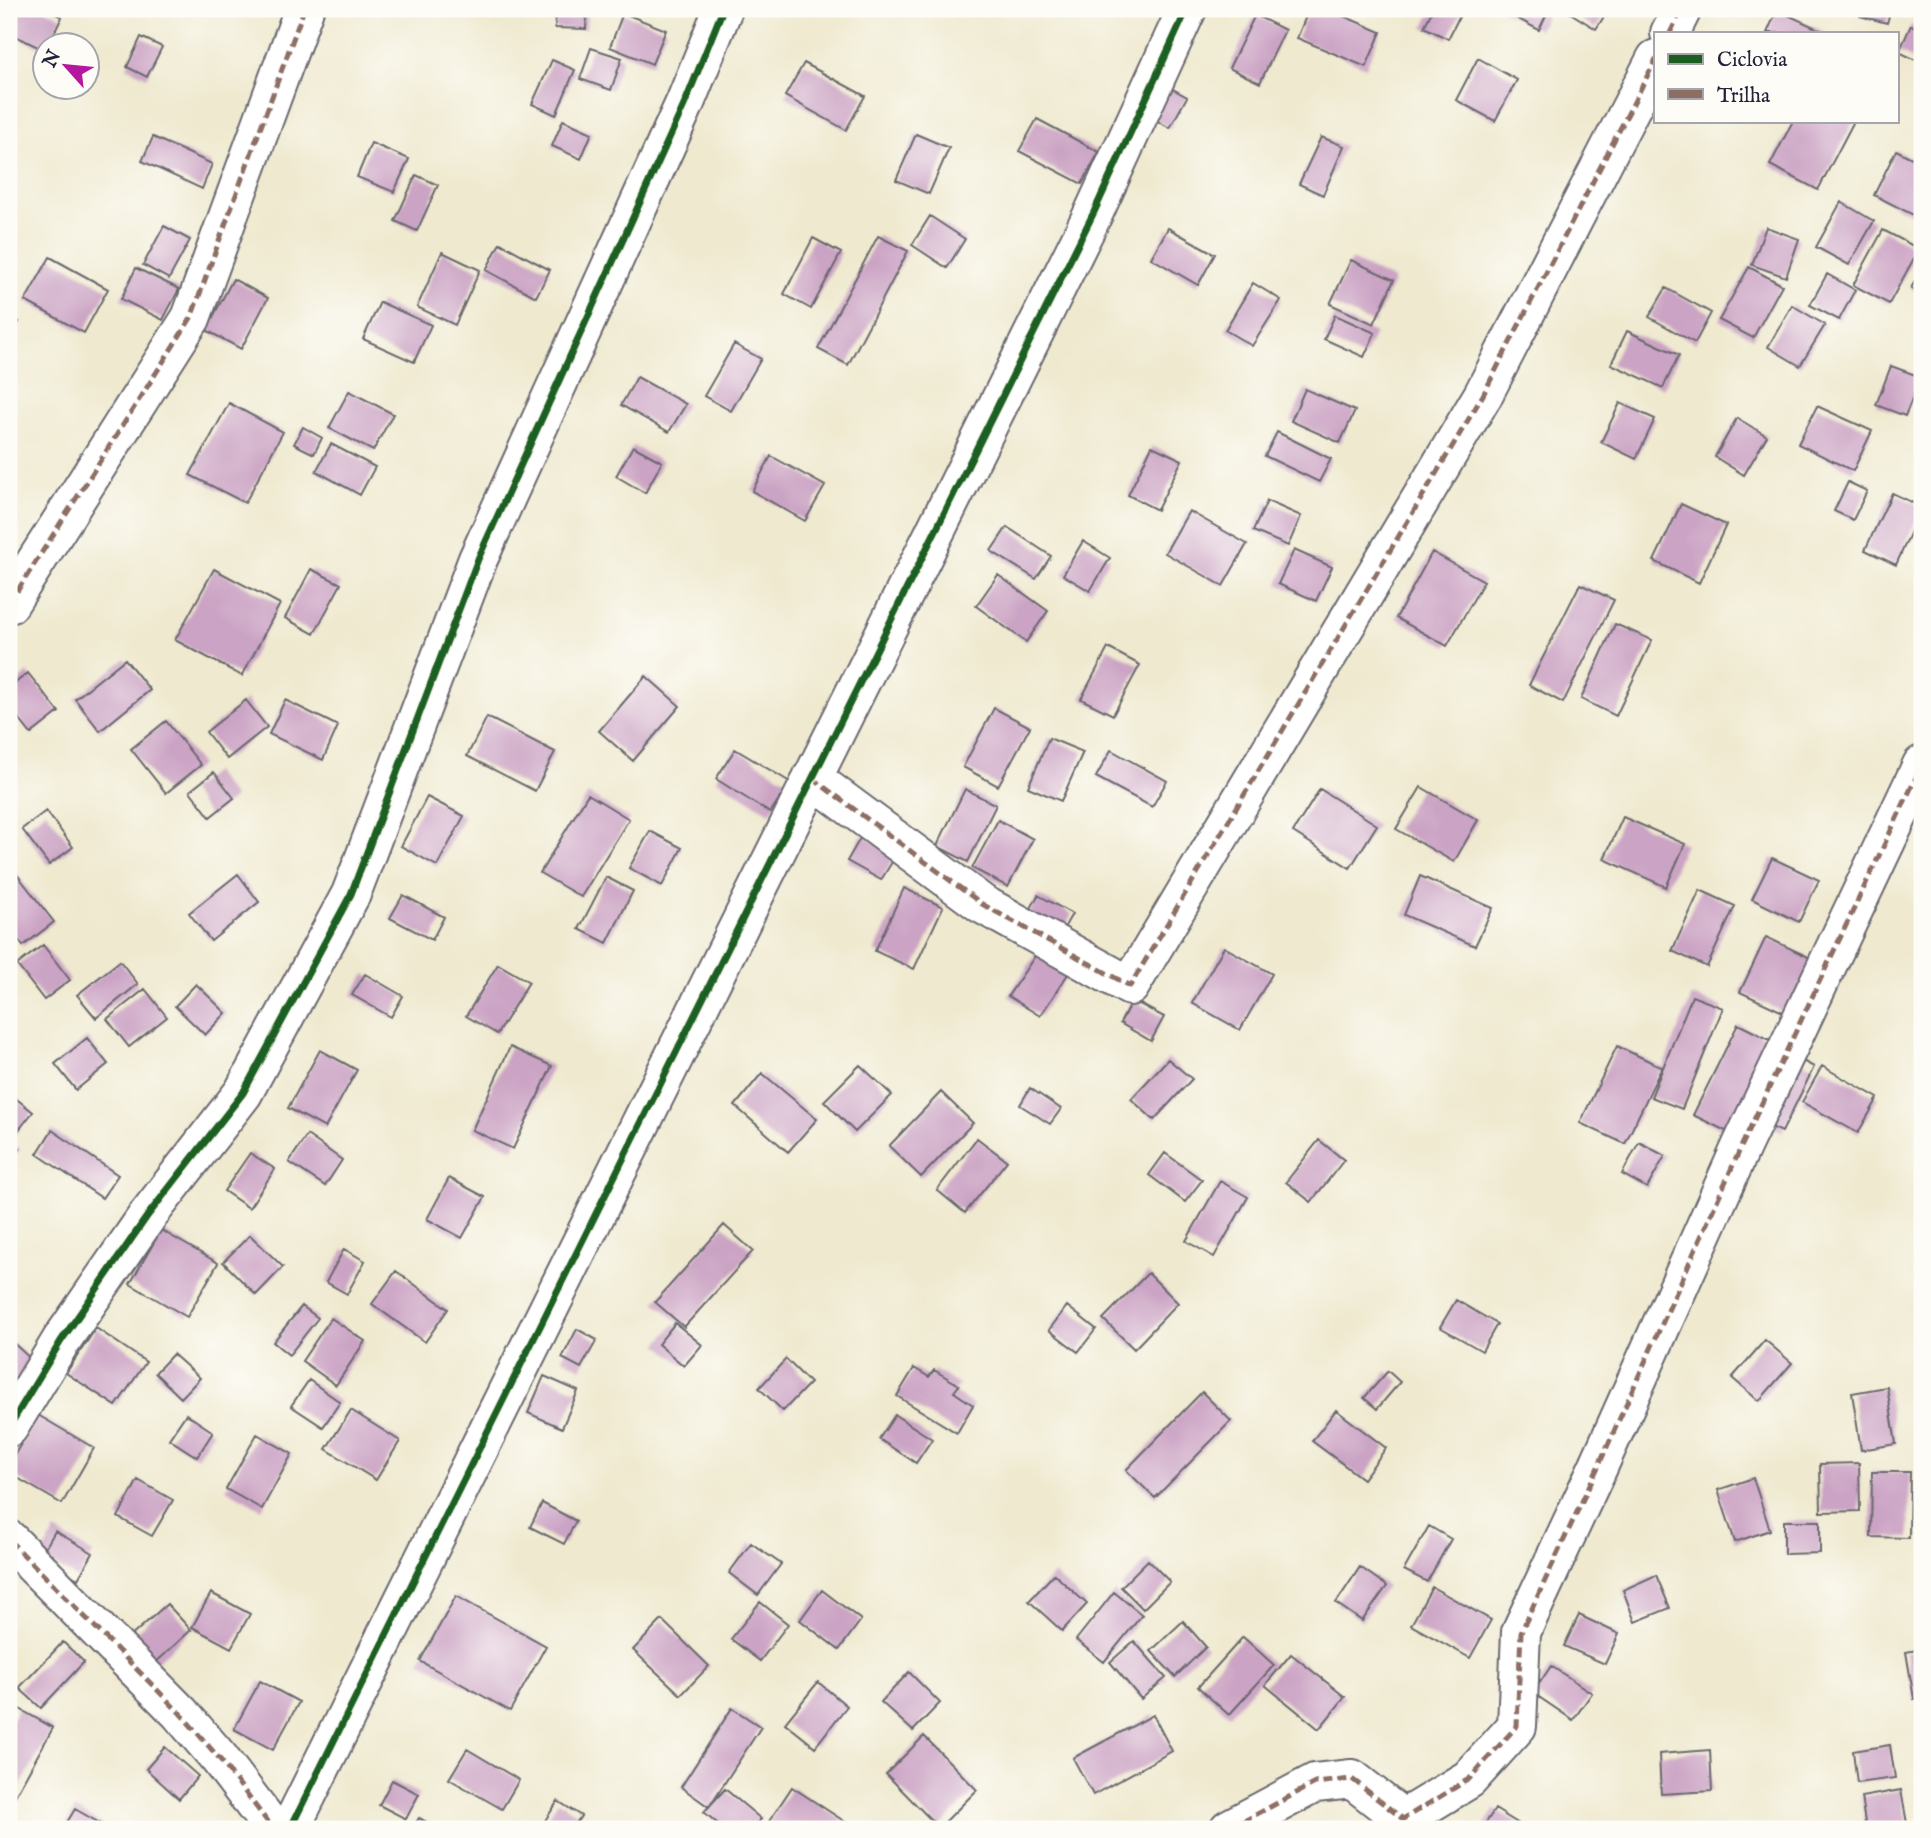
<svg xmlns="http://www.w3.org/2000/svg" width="1931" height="1838" viewBox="0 0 1931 1838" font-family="'IM FELL English',serif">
  <rect width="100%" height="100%" fill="#fdfcf7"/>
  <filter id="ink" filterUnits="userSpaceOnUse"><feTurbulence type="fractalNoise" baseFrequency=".0143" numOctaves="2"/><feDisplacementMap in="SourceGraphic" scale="14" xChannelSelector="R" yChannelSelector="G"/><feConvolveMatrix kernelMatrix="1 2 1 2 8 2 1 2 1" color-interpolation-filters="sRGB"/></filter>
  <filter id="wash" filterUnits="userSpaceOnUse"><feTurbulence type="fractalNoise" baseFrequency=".00686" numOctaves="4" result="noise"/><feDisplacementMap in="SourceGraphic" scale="28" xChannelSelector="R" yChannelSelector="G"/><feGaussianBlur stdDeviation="1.57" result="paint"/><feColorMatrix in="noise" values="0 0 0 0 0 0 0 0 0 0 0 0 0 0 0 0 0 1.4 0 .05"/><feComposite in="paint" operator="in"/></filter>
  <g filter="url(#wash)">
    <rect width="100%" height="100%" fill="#efe9cf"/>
    <g id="blocks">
      <path fill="#cba3c4" d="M9 9H45L62 17 48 46H46V51L9 33Z
        M556 9H587L586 29 555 28Z
        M1309 9H1327L1381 32 1366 67 1297 38Z
        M1433 9H1463L1448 39 1424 27Z
        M1500 9H1549L1539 30Z
        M1564 9H1609L1596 29Z
        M1862 9H1891L1887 23 1860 16Z
        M1777 10 1827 33H1767Z
        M623 13 666 30 652 64 610 47Z
        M1255 15 1285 30 1260 83 1229 68Z
        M1911 25 1922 30V63L1899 52Z
        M141 37 162 47 147 77 127 67Z
        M591 48 622 58 611 90 580 79Z
        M1478 58 1517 80 1495 121 1456 100Z
        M552 60 575 70 556 115 532 104Z
        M804 63 865 96 846 130 785 96Z
        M1169 87 1187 97 1170 128 1152 118Z
        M9 110 17 114 9 131Z
        M1037 119 1099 152 1082 184 1019 151Z
        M563 120 592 133 581 159 552 146Z
        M1793 121H1854L1818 190 1770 165Z
        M916 134 949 148 929 194 896 180Z
        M153 137 212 164 202 189 142 161Z
        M1321 137 1344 146 1323 195 1299 184Z
        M371 143 409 159 394 192 357 177Z
        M1896 150 1922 163 1921 219 1874 195Z
        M416 175 438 185 417 231 395 221Z
        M1841 202 1874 221 1849 265 1816 247Z
        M930 216 965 239 947 268 912 245Z
        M164 226 190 240 169 279 143 265Z
        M1766 227 1799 239 1786 277 1752 265Z
        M1168 228 1215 254 1198 285 1151 258Z
        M1883 230 1919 249 1889 304 1853 285Z
        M878 236 908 251 848 365 818 349Z
        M813 238 841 253 811 309 784 294Z
        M500 243 550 270 536 297 486 270Z
        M442 252 480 270 455 325 417 307Z
        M50 257 108 289 84 333 25 301Z
        M1351 260 1394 280 1374 324 1330 304Z
        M1749 267 1782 285 1753 338 1719 320Z
        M136 268 179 289 163 320 121 299Z
        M1922 270V295L1911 288Z
        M1827 274 1855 290 1839 320 1810 305Z
        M233 279 268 298 241 349 206 330Z
        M1253 283 1281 300 1252 346 1225 330Z
        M1666 288 1711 313 1695 343 1649 317Z
        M380 302 431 325 414 362 363 339Z
        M1792 305 1825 325 1800 366 1768 347Z
        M1335 315 1375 333 1364 357 1324 339Z
        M9 316 19 322 9 342Z
        M1627 331 1679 355 1663 388 1611 364Z
        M734 344 761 359 731 411 704 396Z
        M1891 366 1921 377 1905 416 1876 405Z
        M637 377 686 404 669 432 621 405Z
        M1305 389 1355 411 1340 443 1291 421Z
        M349 391 393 414 373 451 329 428Z
        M229 403 283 432 245 503 190 475Z
        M1620 403 1655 419 1636 459 1601 442Z
        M1817 406 1872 431 1853 471 1798 444Z
        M1737 418 1767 436 1744 475 1715 457Z
        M303 427 322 438 314 454 294 444Z
        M1277 432 1331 459 1319 482 1265 456Z
        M331 444 375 467 360 495 316 471Z
        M633 446 662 462 645 493 616 476Z
        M1152 446 1182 460 1157 510 1128 495Z
        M771 456 825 486 805 521 752 491Z
        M1848 482 1867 491 1853 520 1834 511Z
        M1892 493 1922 507 1896 565 1865 550Z
        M1267 501 1301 516 1288 546 1253 531Z
        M1681 504 1726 525 1699 583 1654 561Z
        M1189 511 1247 544 1223 586 1165 553Z
        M1007 527 1051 556 1036 579 991 551Z
        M1083 541 1110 558 1090 591 1063 575Z
        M1294 550 1332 567 1316 601 1278 584Z
        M1432 552 1484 581 1447 646 1396 618Z
        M214 569 280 604 242 676 175 640Z
        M311 569 341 584 314 634 285 618Z
        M998 575 1048 611 1026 642 976 606Z
        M1580 584 1614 600 1563 703 1529 685Z
        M1615 624 1652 640 1616 716 1581 699Z
        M1108 648 1140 665 1113 715 1081 699Z
        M125 659 150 690 100 731 75 699Z
        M28 673 59 712 31 734 9 706V688Z
        M646 676 680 706 633 761 599 731Z
        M246 700 267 727 227 759 206 732Z
        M285 700 338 726 323 760 269 734Z
        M994 708 1030 727 998 786 963 767Z
        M487 717 555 752 535 791 467 756Z
        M166 721 201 765 166 793 131 749Z
        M1049 738 1083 752 1061 801 1028 787Z
        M735 749 790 782 770 813 716 779Z
        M1111 750 1167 781 1152 807 1096 777Z
        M214 772 234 798 210 817 190 791Z
        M1421 787 1478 820 1454 862 1396 829Z
        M965 789 996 805 968 862 937 846Z
        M1320 789 1377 825 1350 868 1293 832Z
        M588 794 629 819 581 897 540 873Z
        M427 797 464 816 437 866 401 846Z
        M46 811 73 847 49 865 22 829Z
        M1623 817 1685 844 1666 887 1604 859Z
        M998 820 1033 839 1008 887 972 868Z
        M650 831 682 848 662 886 629 868Z
        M862 835 897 854 881 880 847 861Z
        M1772 858 1819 880 1799 922 1752 899Z
        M12 868 54 922 23 946 9 927V870Z
        M238 874 259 902 211 941 189 913Z
        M1420 876 1493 908 1475 946 1404 915Z
        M606 877 633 891 607 943 579 929Z
        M904 888 943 907 914 969 875 951Z
        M1700 890 1735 906 1707 967 1672 951Z
        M403 895 444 917 432 940 390 918Z
        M1038 895 1072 914 1060 935 1027 916Z
        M1766 937 1823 964 1787 1014 1740 992Z
        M43 945 70 980 44 1000 17 965Z
        M1224 947 1272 974 1240 1030 1192 1003Z
        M1039 950 1070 971 1040 1016 1008 996Z
        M120 961 138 984 96 1018 77 995Z
        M498 964 529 982 497 1034 466 1016Z
        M365 974 403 996 391 1017 352 995Z
        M196 984 226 1013 205 1035 175 1006Z
        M145 989 167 1017 129 1047 107 1019Z
        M1692 996 1723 1008 1682 1109 1651 1097Z
        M1132 1000 1164 1017 1151 1041 1120 1023Z
        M1738 1024 1782 1046 1738 1137 1693 1115Z
        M87 1038 108 1064 76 1090 55 1064Z
        M1617 1046 1662 1067 1625 1144 1580 1123Z
        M510 1047 552 1066 513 1149 472 1130Z
        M320 1050 357 1070 325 1128 288 1108Z
        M1791 1055 1814 1067 1782 1132 1758 1121Z
        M1168 1059 1192 1079 1154 1120 1131 1099Z
        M860 1065 892 1095 855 1132 824 1101Z
        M1822 1066 1878 1098 1858 1133 1802 1102Z
        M762 1073 817 1119 788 1152 735 1106Z
        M1030 1088 1061 1109 1050 1124 1020 1105Z
        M941 1092 973 1123 921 1177 889 1146Z
        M9 1093 33 1112 10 1141 20 1149 9 1164Z
        M52 1130 118 1175 102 1198 37 1154Z
        M307 1135 342 1160 325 1186 289 1162Z
        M977 1138 1007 1161 965 1213 937 1190Z
        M1319 1140 1344 1160 1311 1202 1286 1182Z
        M1639 1142 1665 1156 1647 1188 1622 1174Z
        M250 1153 275 1169 249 1208 224 1191Z
        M1165 1153 1202 1180 1185 1202 1149 1175Z
        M449 1178 485 1197 462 1238 427 1219Z
        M1220 1181 1248 1197 1214 1257 1186 1241Z
        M724 1225 753 1251 684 1327 655 1302Z
        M161 1230 218 1263 187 1317 130 1284Z
        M250 1235 283 1267 256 1295 223 1262Z
        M344 1249 365 1261 347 1294 326 1282Z
        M396 1271 448 1309 425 1342 372 1304Z
        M1148 1273 1178 1303 1134 1349 1103 1319Z
        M1456 1300 1497 1324 1482 1351 1440 1327Z
        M302 1306 318 1318 289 1355 273 1342Z
        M1067 1306 1096 1329 1078 1352 1049 1330Z
        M331 1318 365 1341 336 1385 302 1361Z
        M675 1323 702 1345 684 1366 658 1344Z
        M96 1328 146 1362 116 1406 66 1373Z
        M577 1329 597 1340 581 1368 562 1358Z
        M9 1339 34 1362 9 1391Z
        M1765 1340 1792 1363 1759 1401 1732 1378Z
        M173 1354 200 1378 181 1398 155 1373Z
        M786 1359 810 1383 783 1411 759 1388Z
        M914 1368 929 1377 934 1370 959 1385 954 1392 973 1405 957 1433 897 1396Z
        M1388 1371 1400 1382 1377 1409 1364 1398Z
        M544 1376 578 1391 562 1428 528 1413Z
        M309 1380 340 1402 323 1427 291 1406Z
        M1887 1387 1896 1444 1861 1450 1852 1393Z
        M1202 1392 1231 1421 1155 1498 1126 1470Z
        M351 1410 400 1441 376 1480 326 1449Z
        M1336 1410 1386 1448 1363 1479 1312 1441Z
        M186 1414 213 1432 197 1457 169 1439Z
        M38 1415 94 1448 62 1504 9 1473V1464Z
        M895 1415 932 1439 916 1463 879 1439Z
        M257 1434 292 1454 262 1509 226 1489Z
        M1859 1463 1860 1511 1821 1512 1820 1464Z
        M1872 1472H1910L1909 1538 1871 1537Z
        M1753 1478 1770 1530 1735 1542 1718 1490Z
        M138 1480 173 1500 152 1536 118 1517Z
        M542 1503 576 1521 564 1544 530 1527Z
        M1784 1521H1820V1553L1784 1554Z
        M1429 1526 1451 1539 1427 1582 1404 1570Z
        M55 1531 93 1553 78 1579 40 1557Z
        M751 1543 781 1564 758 1595 729 1573Z
        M1148 1560 1170 1582 1143 1609 1121 1587Z
        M1360 1567 1387 1586 1362 1621 1336 1603Z
        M1054 1574 1087 1604 1062 1631 1029 1601Z
        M1656 1575 1670 1608 1635 1622 1623 1590Z
        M1432 1587 1491 1620 1470 1658 1411 1625Z
        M822 1590 861 1620 839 1650 800 1620Z
        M1114 1592 1142 1615 1104 1662 1076 1640Z
        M211 1593 250 1614 231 1648 192 1627Z
        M456 1596 546 1646 510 1711 420 1661Z
        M760 1602 788 1624 760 1661 731 1639Z
        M167 1604 191 1630 153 1665 129 1638Z
        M1579 1615 1619 1634 1605 1664 1564 1646Z
        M662 1620 709 1666 681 1695 633 1650Z
        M1183 1621 1206 1647 1175 1677 1151 1651Z
        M1243 1637 1274 1665 1229 1715 1198 1687Z
        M1134 1641 1166 1678 1141 1699 1110 1662Z
        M63 1642 84 1662 41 1708 19 1688Z
        M1922 1649V1697L1914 1699 1906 1652Z
        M1291 1654 1345 1697 1319 1729 1265 1685Z
        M1551 1666 1592 1693 1573 1720 1533 1693Z
        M909 1672 940 1703 913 1731 881 1702Z
        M260 1681 299 1702 273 1750 234 1729Z
        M818 1682 847 1706 815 1747 785 1723Z
        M18 1708 53 1728 11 1803 9 1801V1724Z
        M732 1708 761 1727 709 1807 681 1787Z
        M1153 1715 1172 1751 1093 1795 1073 1758Z
        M924 1736 977 1790 939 1828 886 1774Z
        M1890 1745 1895 1778 1857 1783 1853 1751Z
        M165 1747 198 1776 179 1799 146 1769Z
        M467 1749 519 1780 502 1809 449 1779Z
        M1710 1750 1712 1791 1661 1794 1659 1754Z
        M392 1780 419 1794 406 1819 379 1805Z
        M792 1787 856 1829H764Z
        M725 1789 761 1819 752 1829H724L704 1812Z
        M1901 1790 1908 1829H1866L1861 1797Z
        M558 1801 581 1816 572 1829H542L540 1828Z
        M75 1809 110 1829H63Z
        M1495 1809 1527 1829H1482Z
        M419 1818 439 1829H412Z"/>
    </g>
  </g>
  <g filter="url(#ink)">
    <use href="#blocks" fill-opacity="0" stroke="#6a686f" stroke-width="2"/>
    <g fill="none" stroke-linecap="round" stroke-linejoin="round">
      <g stroke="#6a686f" stroke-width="42">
        <path id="minor" d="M1670 33 1682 9
          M9 604 191 318 304 9
          M812 778 982 904 1130 986 1483 395 1656 59
          M9 1427 61 1341 148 1215 243 1093 351 894 478 559 685 103 723 9
          M9 1540 180 1713 219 1758 273 1829
          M290 1829 1094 212 1187 9
          M1229 1829 1315 1783 1352 1779 1403 1819 1469 1779 1517 1726 1521 1632 1598 1467 1742 1145 1922 765"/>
      </g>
      <use href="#minor" stroke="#fff" stroke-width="38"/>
      <path stroke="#8d6e63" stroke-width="5" stroke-dasharray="10 5" stroke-linecap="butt" d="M1670 33 1682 9
        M9 604 191 318 304 9
        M812 778 982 904 1130 986 1483 395 1656 59
        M9 1540 180 1713 219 1758 273 1829
        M1229 1829 1315 1783 1352 1779 1403 1819 1469 1779 1517 1726 1521 1632 1598 1467 1742 1145 1922 765"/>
      <g stroke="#fdfcf7" stroke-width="11">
        <path id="cycleway" d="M9 1427 61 1341 148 1215 243 1093 351 894 478 559 685 103 723 9
          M290 1829 1094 212 1187 9"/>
      </g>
      <use href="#cycleway" stroke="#1b5e20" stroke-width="7"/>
    </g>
  </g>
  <rect width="1931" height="1838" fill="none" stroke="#fdfcf7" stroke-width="35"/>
  <rect x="1654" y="32" width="245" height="91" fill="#fdfcf7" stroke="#a5a5ac" stroke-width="2"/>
  <rect x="1668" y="54" width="35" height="10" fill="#1b5e20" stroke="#a5a5ac" stroke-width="2"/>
  <text x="1717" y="66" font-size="21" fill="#22223b">Ciclovia</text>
  <rect x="1668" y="89" width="35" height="10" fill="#8d6e63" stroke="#a5a5ac" stroke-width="2"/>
  <text x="1717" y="102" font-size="21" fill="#22223b">Trilha</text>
  <g transform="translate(66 66) rotate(297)"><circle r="33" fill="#fdfcf7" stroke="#a5a5ac" stroke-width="2"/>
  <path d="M0-5L12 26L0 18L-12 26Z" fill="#b5179e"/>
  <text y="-10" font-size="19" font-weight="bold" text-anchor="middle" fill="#22223b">N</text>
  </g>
</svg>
